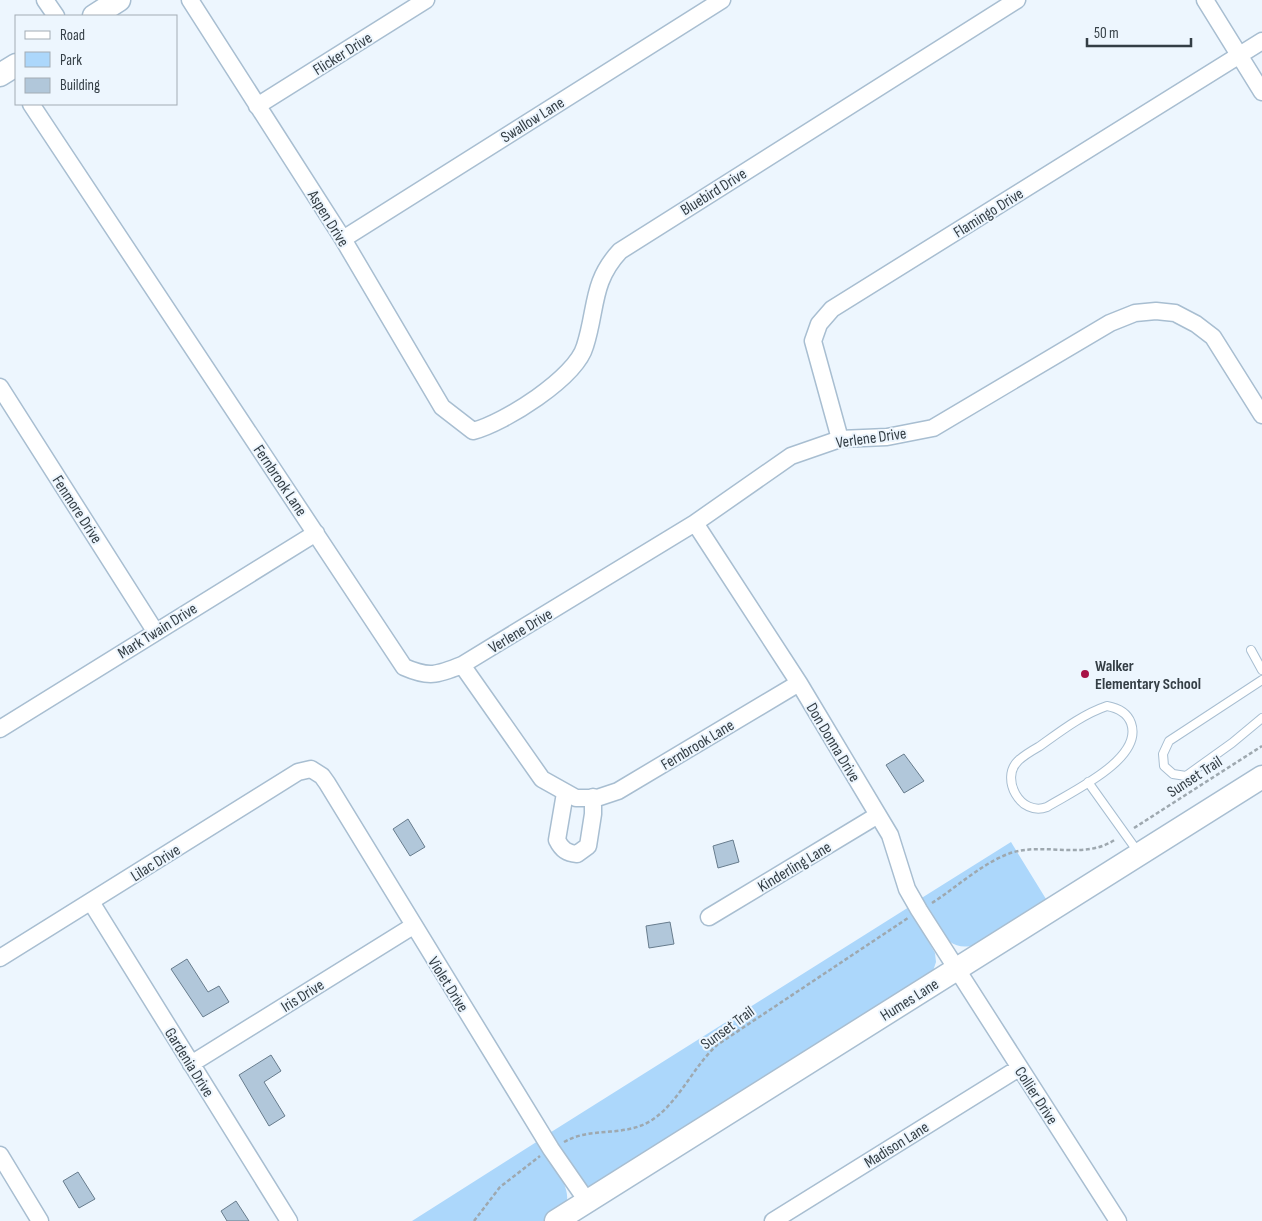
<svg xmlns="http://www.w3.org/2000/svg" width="1262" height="1221" viewBox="0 0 1262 1221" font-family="'Sofia Sans Condensed',sans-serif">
  <rect width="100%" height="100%" fill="#edf6fe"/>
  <path fill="#acd7fb" d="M1011 842 1046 899 975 945C944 954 934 921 920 899Z
    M909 907 935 953 936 962 933 971 591 1188 582 1184 548 1134Z
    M538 1141C547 1156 577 1191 564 1207 559 1213 550 1217 544 1221H412Z"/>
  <path fill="#b1c7da" stroke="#677c8d" d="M904 754 924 781 904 793 886 765Z
    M408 819 425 847 410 856 393 829Z
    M733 840 739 862 718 868 713 846Z
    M670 922 674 944 649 948 646 926Z
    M187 959 208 992 219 986 229 1002 203 1017 171 969Z
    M271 1055 281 1071 264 1082 285 1116 269 1126 239 1075Z
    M78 1172 95 1199 79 1208 63 1181Z
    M236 1201 249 1221H227L221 1211Z"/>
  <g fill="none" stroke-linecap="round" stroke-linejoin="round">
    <g stroke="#a8bed1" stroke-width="10">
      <path id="lane" d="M1251 650 1262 670
        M1262 680 1169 741 1163 754 1164 766 1173 774 1186 776 1232 743 1262 718
        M1107 706C1118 708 1127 712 1131 723 1144 759 1071 792 1047 807 1020 817 1000 778 1018 761 1024 755 1033 750 1040 746 1061 731 1083 714 1107 706Z
        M1088 782 1138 852"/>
    </g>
    <g stroke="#a8bed1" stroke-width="19">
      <path id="street" d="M45 0 56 16
        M190 0 343 239 442 407 473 431C504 423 576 378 585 346 597 309 591 282 620 251L1017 0
        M1205 0 1262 92
        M31 104 404 667C429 678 437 675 462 665L695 523 791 456 840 439 887 437 933 428 1110 323 1135 313 1156 311 1175 313 1196 324 1213 337 1262 415
        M257 106 426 0
        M343 239 722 0
        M0 387 155 631
        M840 439 813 341 819 324 832 309 1262 41
        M695 523 799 683 890 835 907 889 919 910 1118 1221
        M462 665 542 779 576 798H597L618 791 799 683
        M0 729 316 533
        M565 793 557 840C562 850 567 853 577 854L588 846 593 814V797
        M91 902 289 1221
        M709 917 878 815
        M0 958 298 772 311 769 322 776 327 783 551 1149 587 1201
        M191 1064 413 926
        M0 1155 40 1221
        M773 1221 1019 1068"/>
    </g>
    <g stroke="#a8bed1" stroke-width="25">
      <path id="secondary" d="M94 16 119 0
        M0 75 16 65
        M556 1221 1262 777"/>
    </g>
    <path stroke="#9ea8af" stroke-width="2.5" stroke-dasharray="4 2.5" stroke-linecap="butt" d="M1134 828 1262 746
      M932 903C957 887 986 860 1014 852 1048 843 1086 860 1116 839
      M564 1142C592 1126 624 1138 652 1120 679 1102 693 1067 717 1045L908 918
      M474 1221 500 1187 540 1156"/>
    <use href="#lane" stroke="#fff" stroke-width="8"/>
    <use href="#street" stroke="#fff" stroke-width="16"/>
    <use href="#secondary" stroke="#fff" stroke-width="22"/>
  </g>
  <circle fill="#a71146" stroke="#edf6fe" stroke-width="2" cx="1085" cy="674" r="5"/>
  <g text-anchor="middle" stroke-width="4" stroke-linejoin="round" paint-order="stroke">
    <g font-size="16" fill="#343e45" stroke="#edf6fe">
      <text transform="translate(342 53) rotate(-32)" y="6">Flicker Drive</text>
      <text transform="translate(532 119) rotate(-32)" y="6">Swallow Lane</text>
      <text transform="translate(713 191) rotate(-32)" y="6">Bluebird Drive</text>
      <text transform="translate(988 212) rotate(-32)" y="6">Flamingo Drive</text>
      <text transform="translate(329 218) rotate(58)" y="6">Aspen Drive</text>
      <text transform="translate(871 437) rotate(-8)" y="6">Verlene Drive</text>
      <text transform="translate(281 480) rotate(56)" y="6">Fernbrook Lane</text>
      <text transform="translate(78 509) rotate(57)" y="6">Fenmore Drive</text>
      <text transform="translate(157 630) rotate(-32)" y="6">Mark Twain Drive</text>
      <text transform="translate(520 630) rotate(-31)" y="6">Verlene Drive</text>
      <text transform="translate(834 742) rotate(59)" y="6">Don Donna Drive</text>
      <text transform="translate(697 744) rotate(-31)" y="6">Fernbrook Lane</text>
      <text transform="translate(1194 776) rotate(-33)" y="6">Sunset Trail</text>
      <text transform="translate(155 862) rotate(-32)" y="6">Lilac Drive</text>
      <text transform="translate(794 866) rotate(-31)" y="6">Kinderling Lane</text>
      <text transform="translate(449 984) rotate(58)" y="6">Violet Drive</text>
      <text transform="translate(302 995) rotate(-32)" y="6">Iris Drive</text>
      <text transform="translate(909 999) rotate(-32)" y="6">Humes Lane</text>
      <text transform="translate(727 1027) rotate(-36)" y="6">Sunset Trail</text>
      <text transform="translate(190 1062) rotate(58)" y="6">Gardenia Drive</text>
      <text transform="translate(1037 1095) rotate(57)" y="6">Collier Drive</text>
      <text transform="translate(896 1144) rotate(-32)" y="6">Madison Lane</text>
    </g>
    <g font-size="16" font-weight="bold" fill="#343e45" stroke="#edf6fe" text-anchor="start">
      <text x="1095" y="671">Walker<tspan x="1095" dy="18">Elementary School</tspan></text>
    </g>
  </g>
  <rect x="15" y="15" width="162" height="90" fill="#edf6fe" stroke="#a3acb4"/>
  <rect x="25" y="31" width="25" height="8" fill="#ffffff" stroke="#a3acb4"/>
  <text x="60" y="40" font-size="15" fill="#343e45">Road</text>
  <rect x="25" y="52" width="25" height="15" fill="#acd7fb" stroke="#a3acb4"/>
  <text x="60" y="65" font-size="15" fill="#343e45">Park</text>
  <rect x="25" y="78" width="25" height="15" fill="#b1c7da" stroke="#a3acb4"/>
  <text x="60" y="90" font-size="15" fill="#343e45">Building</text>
  <path d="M1087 38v8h104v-8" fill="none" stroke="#343e45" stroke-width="2.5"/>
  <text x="1094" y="38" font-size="15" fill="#343e45" stroke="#edf6fe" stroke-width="4" paint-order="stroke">50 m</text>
</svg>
